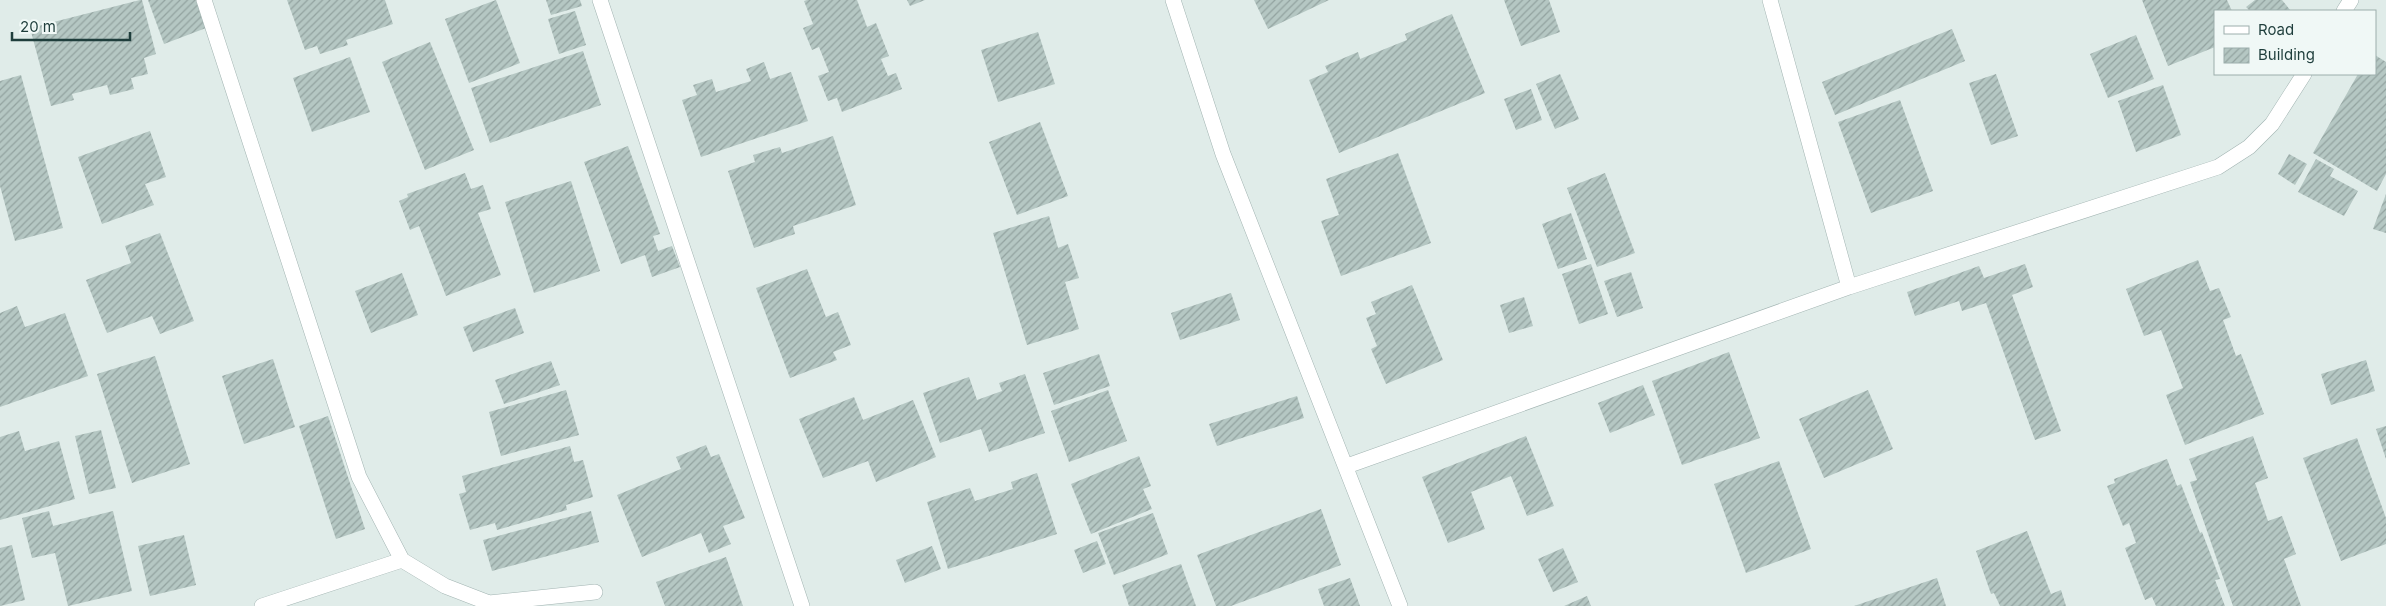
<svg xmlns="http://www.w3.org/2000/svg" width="2386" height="606" viewBox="0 0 2386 606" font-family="Inter,sans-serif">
  <defs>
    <pattern id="building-hatch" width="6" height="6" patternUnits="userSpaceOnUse" patternTransform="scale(1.25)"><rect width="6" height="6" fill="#b5c7c3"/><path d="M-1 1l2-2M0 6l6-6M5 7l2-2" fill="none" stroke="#93a3a0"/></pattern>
  </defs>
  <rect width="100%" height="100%" fill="#e0ece9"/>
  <path fill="url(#building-hatch)" d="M140 0H142L156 54 144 58 148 74 131 78 134 89 110 95 107 85 72 94 74 100 51 106 30 28Z
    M148 0H196L206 28 164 44Z
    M287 0H385L393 24 346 40 348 45 320 54 317 46 305 50Z
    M496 0 520 63 469 83 445 19Z
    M546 0H580L582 6 551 15Z
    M807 0H857L867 27 876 23 889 56 881 59 888 76 896 73 902 89 842 112 837 98 828 101 818 76 829 72 819 47 812 50 803 28 813 24 804 1Z
    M907 0H925L910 6Z
    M1254 0H1329L1268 29Z
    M1504 0H1549L1560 32 1521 46Z
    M2142 0H2227L2232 11H2215V47L2168 66Z
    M2255 0H2282L2291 11H2250L2246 7Z
    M575 11 586 45 559 54 548 19Z
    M1452 14 1485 93 1339 153 1309 80 1328 72 1325 66 1358 52 1360 59 1407 40 1405 34Z
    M1952 29 1965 61 1835 115 1822 82Z
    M1038 32 1055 84 998 102 981 50Z
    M2136 35 2154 79 2108 98 2090 54Z
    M430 42 474 150 425 170 382 62Z
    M583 51 601 105 490 143 471 88Z
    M2375 55 2386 62V174L2377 191 2313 153 2358 74H2375Z
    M350 57 370 112 312 132 293 78Z
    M764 62 770 79 791 72 808 121 701 157 682 100 697 95 693 85 712 79 716 92 751 81 746 69Z
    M1560 74 1579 119 1555 129 1536 84Z
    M1996 74 2018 136 1991 145 1969 83Z
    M21 75 63 228 15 241 0 186V81Z
    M2163 85 2181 135 2136 152 2118 101Z
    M1531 89 1542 120 1516 130 1504 99Z
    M1900 100 1933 191 1871 213 1838 122Z
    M1040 122 1068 196 1017 215 989 142Z
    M150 131 166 177 145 184 154 205 102 224 78 157Z
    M833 136 856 205 793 226 795 234 754 248 728 171 755 162 753 155 780 147 782 153Z
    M628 146 660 234 653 236 658 251 672 246 680 267 652 277 645 255 621 264 584 162Z
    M1398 153 1431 243 1341 276 1321 221 1339 215 1326 179Z
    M2289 154 2307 164 2295 185 2278 174Z
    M2316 159 2334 169 2330 176 2358 191 2344 216 2298 192Z
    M465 173 471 189 483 185 491 209 478 213 501 275 446 296 419 226 410 230 399 201 408 197 407 194Z
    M1605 173 1635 253 1597 267 1567 188Z
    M571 181 600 271 534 293 505 202Z
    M2386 194V233L2373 229Z
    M1571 213 1587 259 1558 269 1542 224Z
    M1049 216 1058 248 1068 244 1079 278 1065 282 1079 329 1027 345 993 233Z
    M160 233 194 321 160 334 152 316 107 333 86 280 131 263 125 246Z
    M2198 260 2210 291 2219 288 2231 317 2223 320 2236 356 2241 354 2264 414 2185 445 2166 395 2183 388 2161 330 2144 336 2126 289Z
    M1591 264 1608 314 1579 324 1562 274Z
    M2025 264 2033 287 2012 295 2061 431 2035 440 1986 303 1962 311 1959 301 1915 316 1907 292 1979 266 1984 278Z
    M807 269 826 317 838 312 851 345 833 352 837 360 790 378 756 288Z
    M1631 272 1643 308 1617 317 1604 281Z
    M402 273 418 315 371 333 355 291Z
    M1412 285 1443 360 1386 384 1371 349 1377 346 1366 318 1376 314 1371 302Z
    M1231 293 1240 320 1180 340 1171 313Z
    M1524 297 1533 326 1509 333 1500 305Z
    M17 306 25 327 65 313 88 376 0 407V313Z
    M515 308 524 333 473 352 463 327Z
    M1729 352 1760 438 1682 465 1652 381Z
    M1099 354 1110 386 1054 405 1043 373Z
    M155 356 190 464 132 483 97 374Z
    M273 359 295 427 244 444 222 376Z
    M2366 360 2375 391 2331 405 2321 374Z
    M551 361 560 385 504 404 495 380Z
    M1025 374 1045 433 989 452 981 429 940 443 923 393 969 377 977 400 1002 391 999 383Z
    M1643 385 1655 415 1610 433 1598 403Z
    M566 390 579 435 501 456 489 412Z
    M1108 390 1127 441 1069 462 1051 411Z
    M1868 390 1893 449 1824 478 1799 419Z
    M1297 396 1304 418 1217 446 1209 424Z
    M854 397 863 420 913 400 936 457 876 482 868 461 823 478 799 419Z
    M328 416 365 529 336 539 299 426Z
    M2386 426V459L2376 429Z
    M101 430 116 488 89 494 75 436Z
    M19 431 25 451 59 441 75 499 0 520V437Z
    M1526 436 1554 506 1527 516 1511 476 1471 492 1485 529 1448 543 1422 477Z
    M2253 436 2268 478 2255 483 2268 521 2282 516 2296 554 2284 559 2301 606H2233L2190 482 2197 480 2189 459Z
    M2357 438 2386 518V544L2341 561 2303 458Z
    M706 445 711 457 719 454 745 518 723 526 731 544 709 553 701 533 642 557 617 495 681 469 676 457Z
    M570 446 574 462 583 460 593 497 566 505 567 510 497 530 495 523 470 530 459 494 466 492 462 476Z
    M1139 456 1151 486 1143 489 1152 509 1091 534 1071 484Z
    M2167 459 2177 486 2181 484 2200 533 2202 532 2220 579 2215 580 2225 606H2156L2152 597 2145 600 2125 548 2136 543 2129 523 2123 526 2107 486 2115 483 2114 479Z
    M1779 461 1811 549 1746 573 1714 484Z
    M1037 473 1057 534 948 569 927 502 970 488 975 501 1013 489 1011 482Z
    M1321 509 1341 565 1231 606H1216L1197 555Z
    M49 511 53 526 113 511 132 591 68 606 55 553 32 558 22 518Z
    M591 511 599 542 492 571 483 540Z
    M1153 513 1168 554 1114 575 1098 533Z
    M2027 531 2051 594 2061 590 2066 606H2000L1994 593 1991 594 1976 551Z
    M184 535 196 585 150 596 138 546Z
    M1097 541 1106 564 1083 573 1074 550Z
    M12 545 25 600 0 606V548Z
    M932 546 941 569 905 583 896 560Z
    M1563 548 1578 582 1553 592 1538 559Z
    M726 557 743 606H665L656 582Z
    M1181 564 1196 606H1129L1122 585Z
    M1350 578 1360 606H1324L1318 589Z
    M1937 578 1946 606H1854Z
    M1587 596 1591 606H1564Z"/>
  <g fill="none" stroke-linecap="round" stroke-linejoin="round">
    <g stroke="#a2b4b2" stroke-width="16">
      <path id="minor" d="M204 0 359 477 402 560 445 586 489 603 595 592
        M600 0 802 606
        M1173 0 1223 154 1400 606
        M1770 0 1849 287
        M2344 11 2351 0
        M1347 466 1849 287 2218 167 2249 147 2272 124 2304 74
        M262 606 402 560"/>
    </g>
    <use href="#minor" stroke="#fff" stroke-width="15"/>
  </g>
  <rect x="2214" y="10" width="162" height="65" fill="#f0f8f6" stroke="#9caeac"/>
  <rect x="2224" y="26" width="25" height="8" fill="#ffffff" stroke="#9caeac"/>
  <text x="2258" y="35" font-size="15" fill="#1f3e3c">Road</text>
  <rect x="2224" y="48" width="25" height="15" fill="url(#building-hatch)" stroke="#9caeac"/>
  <text x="2258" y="60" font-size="15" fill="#1f3e3c">Building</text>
  <path d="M12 32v8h118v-8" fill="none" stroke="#1f3e3c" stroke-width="2.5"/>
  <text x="20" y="32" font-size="15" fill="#1f3e3c" stroke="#f0f8f6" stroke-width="4" paint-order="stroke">20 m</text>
</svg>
